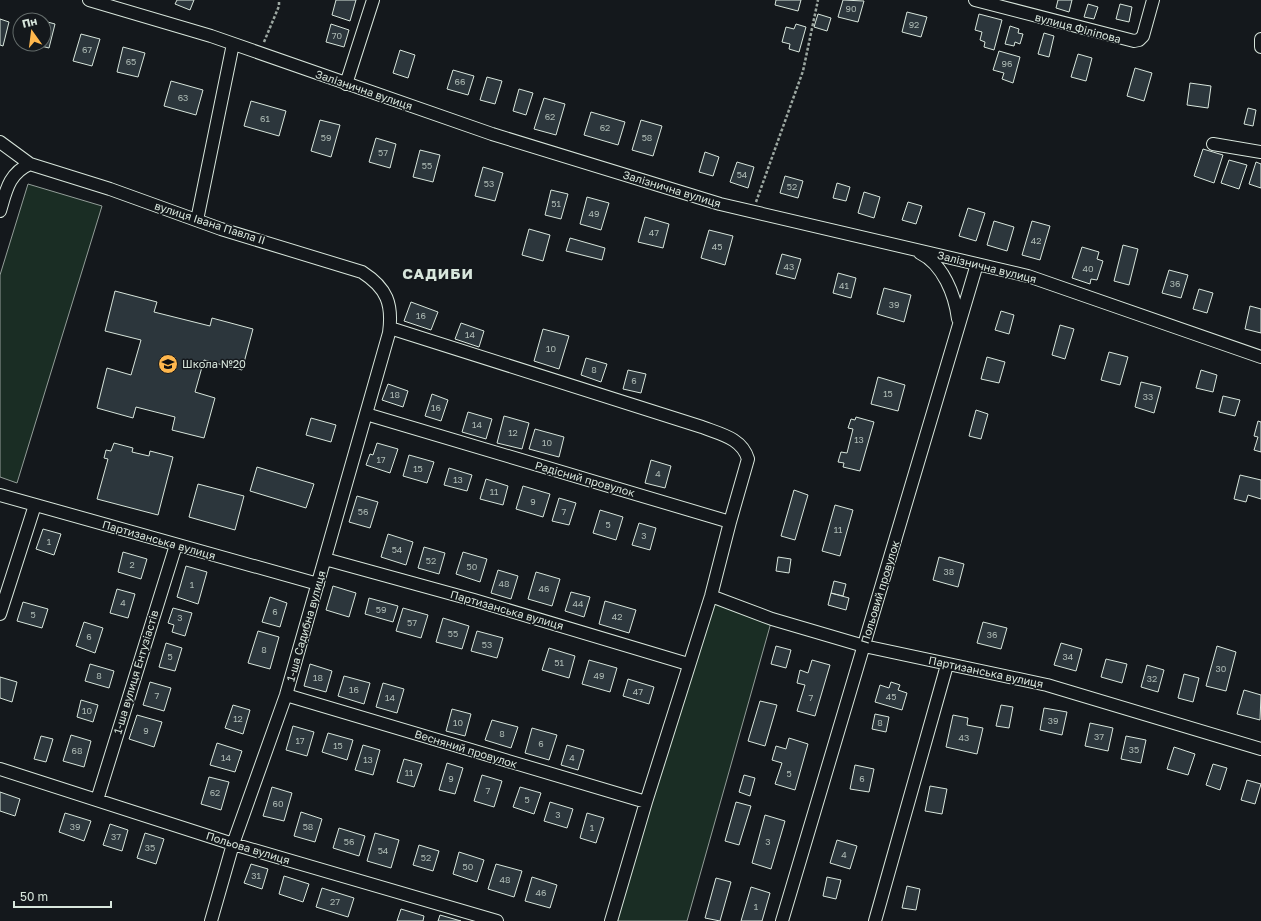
<svg xmlns="http://www.w3.org/2000/svg" width="1261" height="921" viewBox="0 0 1261 921" font-family="'Golos Text',sans-serif">
  <rect width="100%" height="100%" fill="#14181c"/>
  <path fill="#1a2d24" stroke="#939e99" d="M28 184 102 206 17 483 0 477V275Z
    M711 596 772 619 687 921H611Z"/>
  <path fill="#2c363c" stroke="#d8e6dc" d="M177 0H194L190 10 175 4Z
    M336 0H356L350 21 332 15Z
    M776 0H801L798 11 775 5Z
    M843 0 864 1 858 22 838 17Z
    M1058 0H1072L1069 12 1056 8Z
    M1088 4 1098 7 1094 19 1084 17Z
    M1120 4 1132 7 1129 22 1116 19Z
    M907 12 927 17 921 37 902 32Z
    M818 14 831 18 827 31 814 27Z
    M979 14 1002 20 994 50 984 47 985 42 980 40 982 32 975 30Z
    M0 19 9 22 3 46 0 45Z
    M44 21 55 24 49 48 33 44H44Z
    M331 24 349 30 344 47 326 42Z
    M796 24 806 27 799 52 789 49 790 44 782 42 786 27 794 29Z
    M1010 26 1019 29 1018 33 1023 34 1020 44 1015 42 1014 46 1005 44Z
    M1044 33 1054 36 1049 57 1038 54Z
    M81 34 100 39 92 66 73 61Z
    M123 47 145 53 138 77 117 72Z
    M400 50 415 55 408 78 393 73Z
    M999 51 1020 57 1013 83 1002 79 1004 73 993 70Z
    M1078 54 1092 58 1086 81 1071 77Z
    M1135 68 1152 73 1144 101 1127 96Z
    M453 70 474 76 468 95 447 89Z
    M487 77 502 81 495 104 480 100Z
    M171 81 203 90 196 115 164 106Z
    M1190 83 1211 86 1208 108 1187 105Z
    M519 89 533 93 526 115 513 111Z
    M544 98 565 104 556 135 534 129Z
    M251 101 286 111 279 136 244 126Z
    M1248 108 1256 110 1253 126 1244 124Z
    M591 112 625 122 618 145 584 135Z
    M320 120 340 125 331 157 311 151Z
    M641 120 662 126 653 156 632 150Z
    M376 138 396 144 390 168 369 162Z
    M1203 149 1223 155 1214 183 1194 176Z
    M420 150 440 155 433 182 413 177Z
    M705 152 719 157 713 176 699 172Z
    M1229 160 1247 165 1239 189 1221 183Z
    M737 162 754 167 748 188 730 182Z
    M1256 162 1261 164V188L1249 184Z
    M483 167 503 173 495 201 475 196Z
    M785 176 803 181 798 198 780 193Z
    M837 183 850 187 846 201 833 198Z
    M551 190 568 194 561 219 545 215Z
    M864 192 880 197 874 218 858 213Z
    M587 197 609 203 601 230 580 224Z
    M908 202 922 206 916 224 902 220Z
    M968 208 985 213 976 241 959 236Z
    M645 217 669 224 663 248 638 242Z
    M994 221 1014 227 1007 251 987 245Z
    M1032 221 1050 226 1040 260 1022 255Z
    M529 229 550 235 543 261 522 255Z
    M709 230 733 236 725 265 701 258Z
    M570 238 605 248 602 260 566 251Z
    M1123 245 1138 249 1129 285 1114 281Z
    M1082 247 1099 252 1097 259 1103 261 1097 280 1091 279 1090 284 1072 278Z
    M782 254 801 259 795 279 776 274Z
    M1169 270 1188 275 1181 298 1162 293Z
    M838 273 856 278 851 298 833 293Z
    M884 288 911 295 904 322 877 314Z
    M1199 289 1213 293 1207 313 1193 309Z
    M115 291 157 302 154 312 210 326 212 318 253 329 242 370 204 360 195 392 215 398 204 438 172 430 175 417 136 407 133 418 97 408 107 368 131 375 141 340 105 331Z
    M411 302 438 312 431 330 404 321Z
    M1250 306 1261 309V333L1245 329Z
    M1001 311 1014 315 1009 334 995 330Z
    M461 323 484 331 479 347 455 339Z
    M1060 325 1074 329 1065 359 1052 355Z
    M543 329 569 336 559 369 534 361Z
    M1109 352 1128 357 1120 385 1101 380Z
    M987 357 1005 362 999 383 981 379Z
    M586 358 607 364 601 382 581 375Z
    M628 370 646 374 641 393 623 389Z
    M1201 370 1217 375 1213 392 1196 388Z
    M878 377 905 385 898 411 871 404Z
    M1141 382 1161 387 1154 413 1135 407Z
    M388 384 408 391 403 407 382 400Z
    M432 394 448 400 441 421 425 416Z
    M1223 396 1240 400 1235 416 1219 412Z
    M976 410 988 414 981 439 969 436Z
    M468 412 492 419 486 439 462 432Z
    M504 416 529 423 522 449 497 443Z
    M856 417 874 422 860 471 843 467 844 463 838 462 841 452 847 453 853 429 848 428 851 419 855 420Z
    M311 418 336 425 331 442 306 435Z
    M1258 421 1261 422V452L1254 450 1258 437 1254 436Z
    M535 429 564 437 559 457 529 449Z
    M114 443 133 448 132 452 149 456 150 451 173 457 158 515 97 499 108 459 104 458 106 450 111 451Z
    M377 443 398 449 390 473 366 465 370 454 373 455Z
    M409 455 434 462 427 483 403 476Z
    M651 460 671 466 665 488 645 483Z
    M257 467 314 484 306 508 250 491Z
    M449 468 472 475 467 491 444 485Z
    M1240 475 1261 480V499L1248 495 1246 502 1234 499Z
    M486 479 508 486 503 505 480 499Z
    M198 484 244 496 235 530 189 517Z
    M523 486 550 494 543 517 516 509Z
    M794 490 808 495 795 540 781 536Z
    M357 496 378 502 370 528 349 522Z
    M559 498 576 503 569 525 552 521Z
    M835 505 853 510 840 556 822 551Z
    M600 510 623 517 616 540 593 533Z
    M639 523 656 528 650 550 632 545Z
    M43 529 61 534 54 555 36 549Z
    M388 534 413 542 406 565 381 557Z
    M424 547 445 553 439 574 418 568Z
    M123 552 147 559 141 579 118 572Z
    M463 552 487 559 480 582 456 574Z
    M778 557 791 559 789 573 776 571Z
    M939 557 964 564 958 587 933 580Z
    M186 566 207 572 198 604 177 597Z
    M498 570 518 576 511 599 491 593Z
    M536 572 560 579 552 606 528 599Z
    M834 581 846 584 843 596 831 593Z
    M333 586 356 593 349 617 326 610Z
    M117 589 135 594 128 618 110 613Z
    M571 592 590 597 584 617 565 611Z
    M831 593 849 598 846 610 828 605Z
    M270 597 287 603 280 627 262 622Z
    M369 598 398 606 393 622 365 614Z
    M605 601 636 610 629 633 599 624Z
    M23 602 48 609 42 628 17 621Z
    M173 608 192 613 185 636 172 632 174 625 168 623Z
    M403 608 428 615 421 638 396 631Z
    M443 618 469 626 462 649 436 642Z
    M84 622 103 628 95 653 76 646Z
    M983 622 1007 628 1001 649 977 643Z
    M258 631 279 637 270 669 248 663Z
    M477 631 503 638 497 658 471 651Z
    M166 643 182 648 175 671 159 667Z
    M1061 643 1082 649 1076 671 1054 665Z
    M776 646 791 650 786 668 771 664Z
    M1217 646 1236 652 1226 691 1206 686Z
    M549 648 575 656 569 678 542 670Z
    M1106 659 1127 664 1122 683 1101 677Z
    M589 660 617 668 610 692 582 684Z
    M812 660 830 665 815 716 797 711 805 685 797 683 800 670 808 673Z
    M90 664 114 671 109 688 85 681Z
    M310 664 332 671 326 692 304 686Z
    M1147 665 1164 670 1158 692 1141 687Z
    M1184 674 1199 678 1193 702 1178 698Z
    M344 676 370 683 364 704 338 696Z
    M0 677 17 682 12 702 0 698Z
    M628 679 654 687 649 704 623 696Z
    M150 682 171 688 164 711 143 705Z
    M891 682 900 685 898 690 907 693 902 710 875 702 880 685 889 688Z
    M383 683 404 689 397 713 376 707Z
    M1244 690 1261 695 1260 720 1237 714Z
    M81 700 98 705 93 722 77 717Z
    M760 701 777 705 765 746 748 741Z
    M233 705 250 710 243 734 225 728Z
    M1001 705 1013 707 1009 728 996 726Z
    M1044 708 1067 712 1062 735 1040 730Z
    M452 709 471 714 465 736 446 731Z
    M875 714 889 717 886 732 872 729Z
    M137 715 162 722 154 747 129 739Z
    M953 715 968 718 967 725 983 728 977 754 946 747Z
    M492 720 518 727 511 748 485 740Z
    M1090 723 1113 728 1108 751 1085 746Z
    M293 726 314 732 307 756 286 750Z
    M532 728 557 735 549 760 525 753Z
    M328 733 353 740 347 760 322 752Z
    M71 735 91 741 84 767 63 761Z
    M41 736 53 739 46 762 34 759Z
    M1126 736 1146 740 1141 763 1121 759Z
    M789 738 808 744 795 790 775 784 782 763 772 760 776 746 786 749Z
    M217 743 242 751 235 772 210 765Z
    M363 745 380 750 373 775 355 770Z
    M567 745 584 750 578 770 561 765Z
    M1174 747 1195 754 1188 775 1167 769Z
    M404 759 422 764 414 787 397 782Z
    M447 763 463 768 455 794 439 790Z
    M1213 764 1227 768 1220 790 1206 785Z
    M855 765 874 769 869 792 850 789Z
    M482 775 502 781 494 807 474 801Z
    M744 775 755 778 750 796 739 792Z
    M209 777 229 782 221 810 201 804Z
    M1247 780 1261 784 1255 804 1241 800Z
    M930 786 947 789 942 814 925 811Z
    M272 787 292 793 284 821 263 816Z
    M520 787 541 793 534 814 513 807Z
    M0 792 20 799 15 816 0 811Z
    M550 802 573 809 567 828 544 821Z
    M736 802 751 806 739 845 725 841Z
    M301 812 322 819 315 842 294 836Z
    M65 813 91 821 84 841 59 832Z
    M587 813 604 818 596 843 580 838Z
    M765 815 785 821 771 869 752 863Z
    M110 824 128 830 122 851 103 845Z
    M339 828 365 836 359 856 333 848Z
    M145 833 164 839 156 864 137 858Z
    M375 833 399 840 391 868 367 861Z
    M837 840 857 846 850 869 830 863Z
    M419 845 439 851 433 871 413 865Z
    M459 852 484 860 477 882 453 874Z
    M251 864 268 869 262 889 244 883Z
    M496 864 522 871 514 897 488 889Z
    M284 876 309 884 303 902 279 894Z
    M532 877 557 885 550 908 525 901Z
    M827 877 841 880 836 899 823 896Z
    M716 878 731 882 720 921 705 918Z
    M907 886 920 889 916 910 902 908Z
    M751 887 770 893 762 921H741Z
    M322 888 354 898 348 917 316 907Z
    M401 909 424 916 423 921H397Z
    M440 915 461 921H438Z"/>
  <g fill="none" stroke-linecap="round" stroke-linejoin="round">
    <g stroke="#d8e6dc" stroke-width="14">
      <path id="minor" d="M89 0 211 36 492 134 720 204 1028 276 1261 357
        M975 0 1134 41 1139 40 1143 36 1153 0
        M1261 39V47
        M346 84 373 0
        M0 142 30 164 110 189 221 229 362 272C387 288 393 304 389 333L286 695 233 844 211 921
        M1213 144 1261 152
        M0 211C6 191 9 173 30 164
        M197 220 233 44
        M920 253C943 264 955 295 958 319
        M390 328 702 427C720 434 742 438 748 459L730 522
        M366 414 730 522 711 596 646 802 611 921
        M0 495 318 584
        M325 559 474 600 688 664
        M711 596 772 619 864 646 1047 685 1261 749
        M0 614 35 505
        M286 695 646 802
        M0 769 233 844 497 921
        M97 800 176 545
        M782 921 977 264
        M875 921 947 665"/>
    </g>
    <path stroke="#9da8a2" stroke-width="2.5" stroke-dasharray="3 2" stroke-linecap="butt" d="M264 42 279 6V0
      M756 202 803 71 818 0"/>
    <use href="#minor" stroke="#14181c" stroke-width="12"/>
  </g>
  <defs>
    <g id="school-disc" transform="scale(1)"><circle r="9.5" fill="#ffb74d" stroke="#14181c"/><path d="M0-5L7-2L0 1L-7-2ZM-4 1L0 2.5L4 1V4Q0 6-4 4Z" fill="#111"/></g>
  </defs>
  <g fill-rule="evenodd">
    <use href="#school-disc" x="168" y="364"/>
  </g>
  <g text-anchor="middle" stroke-width="3" stroke-linejoin="round" paint-order="stroke">
    <g font-size="9" fill="#adbab4">
      <text x="851" y="12">90</text>
      <text x="914" y="28">92</text>
      <text x="337" y="39">70</text>
      <text x="87" y="53">67</text>
      <text x="131" y="65">65</text>
      <text x="1007" y="67">96</text>
      <text x="460" y="85">66</text>
      <text x="183" y="101">63</text>
      <text x="550" y="120">62</text>
      <text x="265" y="122">61</text>
      <text x="605" y="131">62</text>
      <text x="326" y="141">59</text>
      <text x="647" y="141">58</text>
      <text x="383" y="156">57</text>
      <text x="427" y="169">55</text>
      <text x="742" y="178">54</text>
      <text x="489" y="187">53</text>
      <text x="792" y="190">52</text>
      <text x="556" y="207">51</text>
      <text x="594" y="217">49</text>
      <text x="654" y="236">47</text>
      <text x="1036" y="244">42</text>
      <text x="717" y="250">45</text>
      <text x="789" y="270">43</text>
      <text x="1088" y="272">40</text>
      <text x="1175" y="287">36</text>
      <text x="844" y="289">41</text>
      <text x="894" y="308">39</text>
      <text x="421" y="319">16</text>
      <text x="470" y="338">14</text>
      <text x="551" y="352">10</text>
      <text x="594" y="373">8</text>
      <text x="634" y="384">6</text>
      <text x="888" y="397">15</text>
      <text x="395" y="398">18</text>
      <text x="1148" y="400">33</text>
      <text x="436" y="411">16</text>
      <text x="477" y="428">14</text>
      <text x="513" y="436">12</text>
      <text x="859" y="443">13</text>
      <text x="547" y="446">10</text>
      <text x="381" y="463">17</text>
      <text x="418" y="472">15</text>
      <text x="658" y="477">4</text>
      <text x="458" y="483">13</text>
      <text x="494" y="495">11</text>
      <text x="533" y="505">9</text>
      <text x="363" y="515">56</text>
      <text x="564" y="515">7</text>
      <text x="608" y="528">5</text>
      <text x="838" y="533">11</text>
      <text x="644" y="539">3</text>
      <text x="49" y="545">1</text>
      <text x="397" y="553">54</text>
      <text x="431" y="564">52</text>
      <text x="132" y="568">2</text>
      <text x="472" y="570">50</text>
      <text x="949" y="575">38</text>
      <text x="504" y="587">48</text>
      <text x="192" y="588">1</text>
      <text x="544" y="592">46</text>
      <text x="123" y="606">4</text>
      <text x="578" y="607">44</text>
      <text x="381" y="613">59</text>
      <text x="275" y="615">6</text>
      <text x="33" y="618">5</text>
      <text x="617" y="620">42</text>
      <text x="180" y="621">3</text>
      <text x="412" y="626">57</text>
      <text x="453" y="637">55</text>
      <text x="992" y="638">36</text>
      <text x="89" y="640">6</text>
      <text x="487" y="648">53</text>
      <text x="264" y="653">8</text>
      <text x="170" y="660">5</text>
      <text x="1068" y="660">34</text>
      <text x="559" y="666">51</text>
      <text x="1221" y="672">30</text>
      <text x="99" y="679">8</text>
      <text x="599" y="679">49</text>
      <text x="318" y="681">18</text>
      <text x="1152" y="682">32</text>
      <text x="354" y="693">16</text>
      <text x="638" y="695">47</text>
      <text x="157" y="699">7</text>
      <text x="891" y="700">45</text>
      <text x="390" y="701">14</text>
      <text x="811" y="701">7</text>
      <text x="87" y="714">10</text>
      <text x="238" y="722">12</text>
      <text x="1053" y="724">39</text>
      <text x="458" y="726">10</text>
      <text x="880" y="726">8</text>
      <text x="146" y="734">9</text>
      <text x="502" y="737">8</text>
      <text x="1099" y="740">37</text>
      <text x="964" y="741">43</text>
      <text x="300" y="744">17</text>
      <text x="541" y="747">6</text>
      <text x="338" y="749">15</text>
      <text x="1134" y="753">35</text>
      <text x="77" y="754">68</text>
      <text x="226" y="761">14</text>
      <text x="572" y="761">4</text>
      <text x="368" y="763">13</text>
      <text x="409" y="776">11</text>
      <text x="789" y="777">5</text>
      <text x="451" y="782">9</text>
      <text x="862" y="782">6</text>
      <text x="488" y="794">7</text>
      <text x="215" y="796">62</text>
      <text x="527" y="803">5</text>
      <text x="278" y="807">60</text>
      <text x="558" y="818">3</text>
      <text x="75" y="830">39</text>
      <text x="308" y="830">58</text>
      <text x="592" y="831">1</text>
      <text x="116" y="840">37</text>
      <text x="349" y="845">56</text>
      <text x="768" y="845">3</text>
      <text x="150" y="851">35</text>
      <text x="383" y="854">54</text>
      <text x="844" y="858">4</text>
      <text x="426" y="861">52</text>
      <text x="468" y="870">50</text>
      <text x="256" y="879">31</text>
      <text x="505" y="883">48</text>
      <text x="541" y="896">46</text>
      <text x="335" y="905">27</text>
      <text x="756" y="910">1</text>
    </g>
    <g font-size="11" fill="#d8e6dc" stroke="#14181c">
      <text transform="translate(1078 28) rotate(15)" y="4">вулиця Філіпова</text>
      <text transform="translate(364 90) rotate(19)" y="4">Залізнична вулиця</text>
      <text transform="translate(672 189) rotate(17)" y="4">Залізнична вулиця</text>
      <text transform="translate(210 223) rotate(18)" y="4">вулиця Івана Павла II</text>
      <text transform="translate(987 267) rotate(14)" y="4">Залізнична вулиця</text>
      <text transform="translate(585 479) rotate(16)" y="4">Радісний провулок</text>
      <text transform="translate(159 540) rotate(16)" y="4">Партизанська вулиця</text>
      <text transform="translate(880 592) rotate(-73)" y="4">Польовий провулок</text>
      <text transform="translate(507 610) rotate(16)" y="4">Партизанська вулиця</text>
      <text transform="translate(306 626) rotate(-74)" y="4">1-ша Садибна вулиця</text>
      <text transform="translate(136 672) rotate(-73)" y="4">1-ша вулиця Ентузіастів</text>
      <text transform="translate(986 672) rotate(12)" y="4">Партизанська вулиця</text>
      <text transform="translate(466 749) rotate(17)" y="4">Весняний провулок</text>
      <text transform="translate(248 848) rotate(17)" y="4">Польова вулиця</text>
    </g>
    <g font-size="11" fill="#d8e6dc" stroke="#14181c" text-anchor="start">
      <text x="182" y="368">Школа №20</text>
    </g>
    <g font-size="15" font-weight="bold" letter-spacing="1" fill="#d8e6dc" stroke="#14181c">
      <text x="438" y="279">САДИБИ</text>
    </g>
  </g>
  <g transform="translate(32 32) rotate(346)"><circle r="19" fill="#14181c" stroke="#626a69"/>
  <path d="M0-3L7 15L0 10L-7 15Z" fill="#ffb74d"/>
  <text y="-6" font-size="11" font-weight="bold" text-anchor="middle" fill="#d8e6dc">Пн</text>
  </g>
  <path d="M14 901v6h97v-6" fill="none" stroke="#d8e6dc" stroke-width="2"/>
  <text x="20" y="901" font-size="12" fill="#d8e6dc" stroke="#14181c" stroke-width="3" paint-order="stroke">50 m</text>
</svg>
